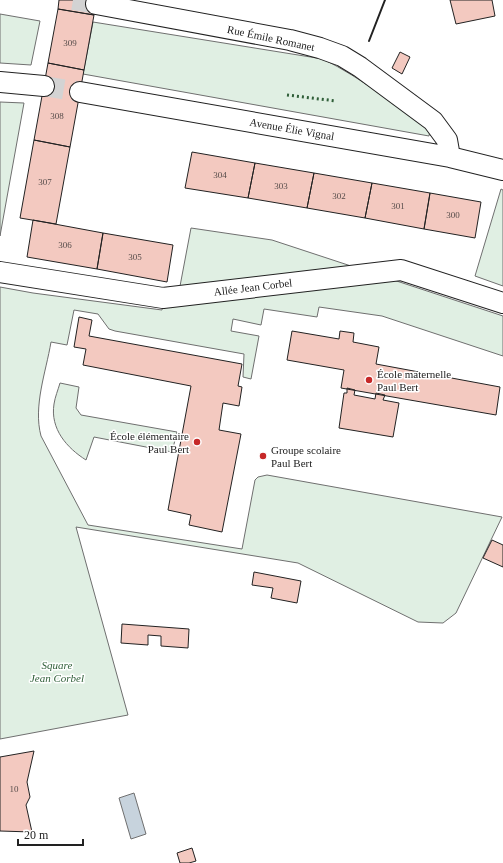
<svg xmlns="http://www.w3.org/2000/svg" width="503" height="863" viewBox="0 0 503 863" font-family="'Times New Roman',serif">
  <rect width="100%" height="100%" fill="#fff"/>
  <path fill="#e0efe3" stroke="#6f6f6f" d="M0 14 40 21 31 65 0 63Z
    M93 22 323 59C363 79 394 104 430 130L429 136 83 74Z
    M0 102 24 103 0 236Z
    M501 189 503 190V286L475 276Z
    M191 228 272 240 503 316V356L382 316 319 307 317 317 264 309 261 325 233 319 231 331 259 336 251 379 243 377 244 354 115 331 109 329 98 314 74 310 67 345 51 342C46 372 33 406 41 436L88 525 242 549 255 480 258 477 267 475 502 517 456 613 443 623 418 622 298 563 76 527 128 715 0 739V287L33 293 162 310 163 304 177 302Z
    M60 383 79 387 76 408 81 415 177 432 172 452 94 437 86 460C67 448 50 429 54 404 55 397 58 390 60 383Z"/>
  <path fill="#c7d3dd" stroke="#6f6f6f" d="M134 793 146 834 131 839 119 798Z"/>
  <path fill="#f3c9c0" stroke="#222" d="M59 0H97L94 15 58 9Z
    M450 0H492L495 16 456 24Z
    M58 9 94 15 84 70 48 63Z
    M400 52 410 57 402 74 392 68Z
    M48 63 84 70 70 147 34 140Z
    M34 140 70 147 56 224 20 218Z
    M192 152 255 163 248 198 185 188Z
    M255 163 314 173 307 208 248 198Z
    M314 173 372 183 365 218 307 208Z
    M372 183 430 193 424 229 365 218Z
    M430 193 481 202 475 238 424 229Z
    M33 220 103 233 97 269 27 257Z
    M103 233 173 245 167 282 97 269Z
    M79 317 92 320 89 336 242 364 238 386 242 387 239 406 223 403 219 430 241 434 222 532 189 525 191 515 168 510 191 386 83 365 86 349 74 347Z
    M292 331 339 339 340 331 354 333 353 342 379 347 376 364 500 387 496 415 341 388 344 370 287 360Z
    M347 388 355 390 354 395 375 399 376 393 385 395 383 400 399 403 393 437 339 428 344 393H347Z
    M492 540 503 545V567L483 558Z
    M254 572 301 581 297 603 271 598 273 588 252 585Z
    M122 624 189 629 188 648 161 646V636L148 635V645L121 643Z
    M34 751 27 782 30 797 26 805 32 832 0 831V757Z
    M192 848 196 861 189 863H180L177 853Z"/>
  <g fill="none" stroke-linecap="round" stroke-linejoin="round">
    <path stroke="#d3d3d3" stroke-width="20" stroke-dasharray="20 10" stroke-linecap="butt" d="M73 0 96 4
      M44 86 80 92"/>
    <g stroke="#222" stroke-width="22">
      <path id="street" d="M96 4 290 40 320 48 342 56 360 67 433 121 447 140 450 157
        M0 82 44 86
        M80 92 450 157 503 170
        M0 272 163 298 401 270 503 303"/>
    </g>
    <use href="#street" stroke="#fff" stroke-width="20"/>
    <path stroke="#2f5e38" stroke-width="3" stroke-dasharray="2 3" stroke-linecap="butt" d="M287 95 336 101"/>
    <path stroke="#222" stroke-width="2" d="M369 41 385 0"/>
  </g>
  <g fill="#c62828" stroke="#fff" stroke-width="1.5">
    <circle cx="369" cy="380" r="4"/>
    <circle cx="197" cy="442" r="4"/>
    <circle cx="263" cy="456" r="4"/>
  </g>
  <g text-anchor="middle" stroke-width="3" stroke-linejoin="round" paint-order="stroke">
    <g font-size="9" fill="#564c4a">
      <text x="70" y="46">309</text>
      <text x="57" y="119">308</text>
      <text x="220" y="178">304</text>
      <text x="45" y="185">307</text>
      <text x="281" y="189">303</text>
      <text x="339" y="199">302</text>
      <text x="398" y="209">301</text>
      <text x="453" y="218">300</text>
      <text x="65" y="248">306</text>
      <text x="135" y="260">305</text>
      <text x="14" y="792">10</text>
    </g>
    <g font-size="11" fill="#222" stroke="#fff">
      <text transform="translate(271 38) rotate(12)" y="4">Rue Émile Romanet</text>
      <text transform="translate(292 129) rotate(10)" y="4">Avenue Élie Vignal</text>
      <text transform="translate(253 287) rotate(-7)" y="4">Allée Jean Corbel</text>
    </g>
    <g font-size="11" fill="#222" stroke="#fff" text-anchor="start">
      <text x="377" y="378">École maternelle<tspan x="377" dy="13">Paul Bert</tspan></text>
      <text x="189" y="440" text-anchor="end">École élémentaire<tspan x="189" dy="13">Paul Bert</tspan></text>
      <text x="271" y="454">Groupe scolaire<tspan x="271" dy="13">Paul Bert</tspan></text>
    </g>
    <g font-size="11" font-style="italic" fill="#2f5e38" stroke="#fff">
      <text x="57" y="669">Square<tspan x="57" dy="13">Jean Corbel</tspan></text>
    </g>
  </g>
  <path d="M18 839v6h65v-6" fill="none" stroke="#222222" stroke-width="2"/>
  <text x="24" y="839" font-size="12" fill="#222222" stroke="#ffffff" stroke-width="3" paint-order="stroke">20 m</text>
</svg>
